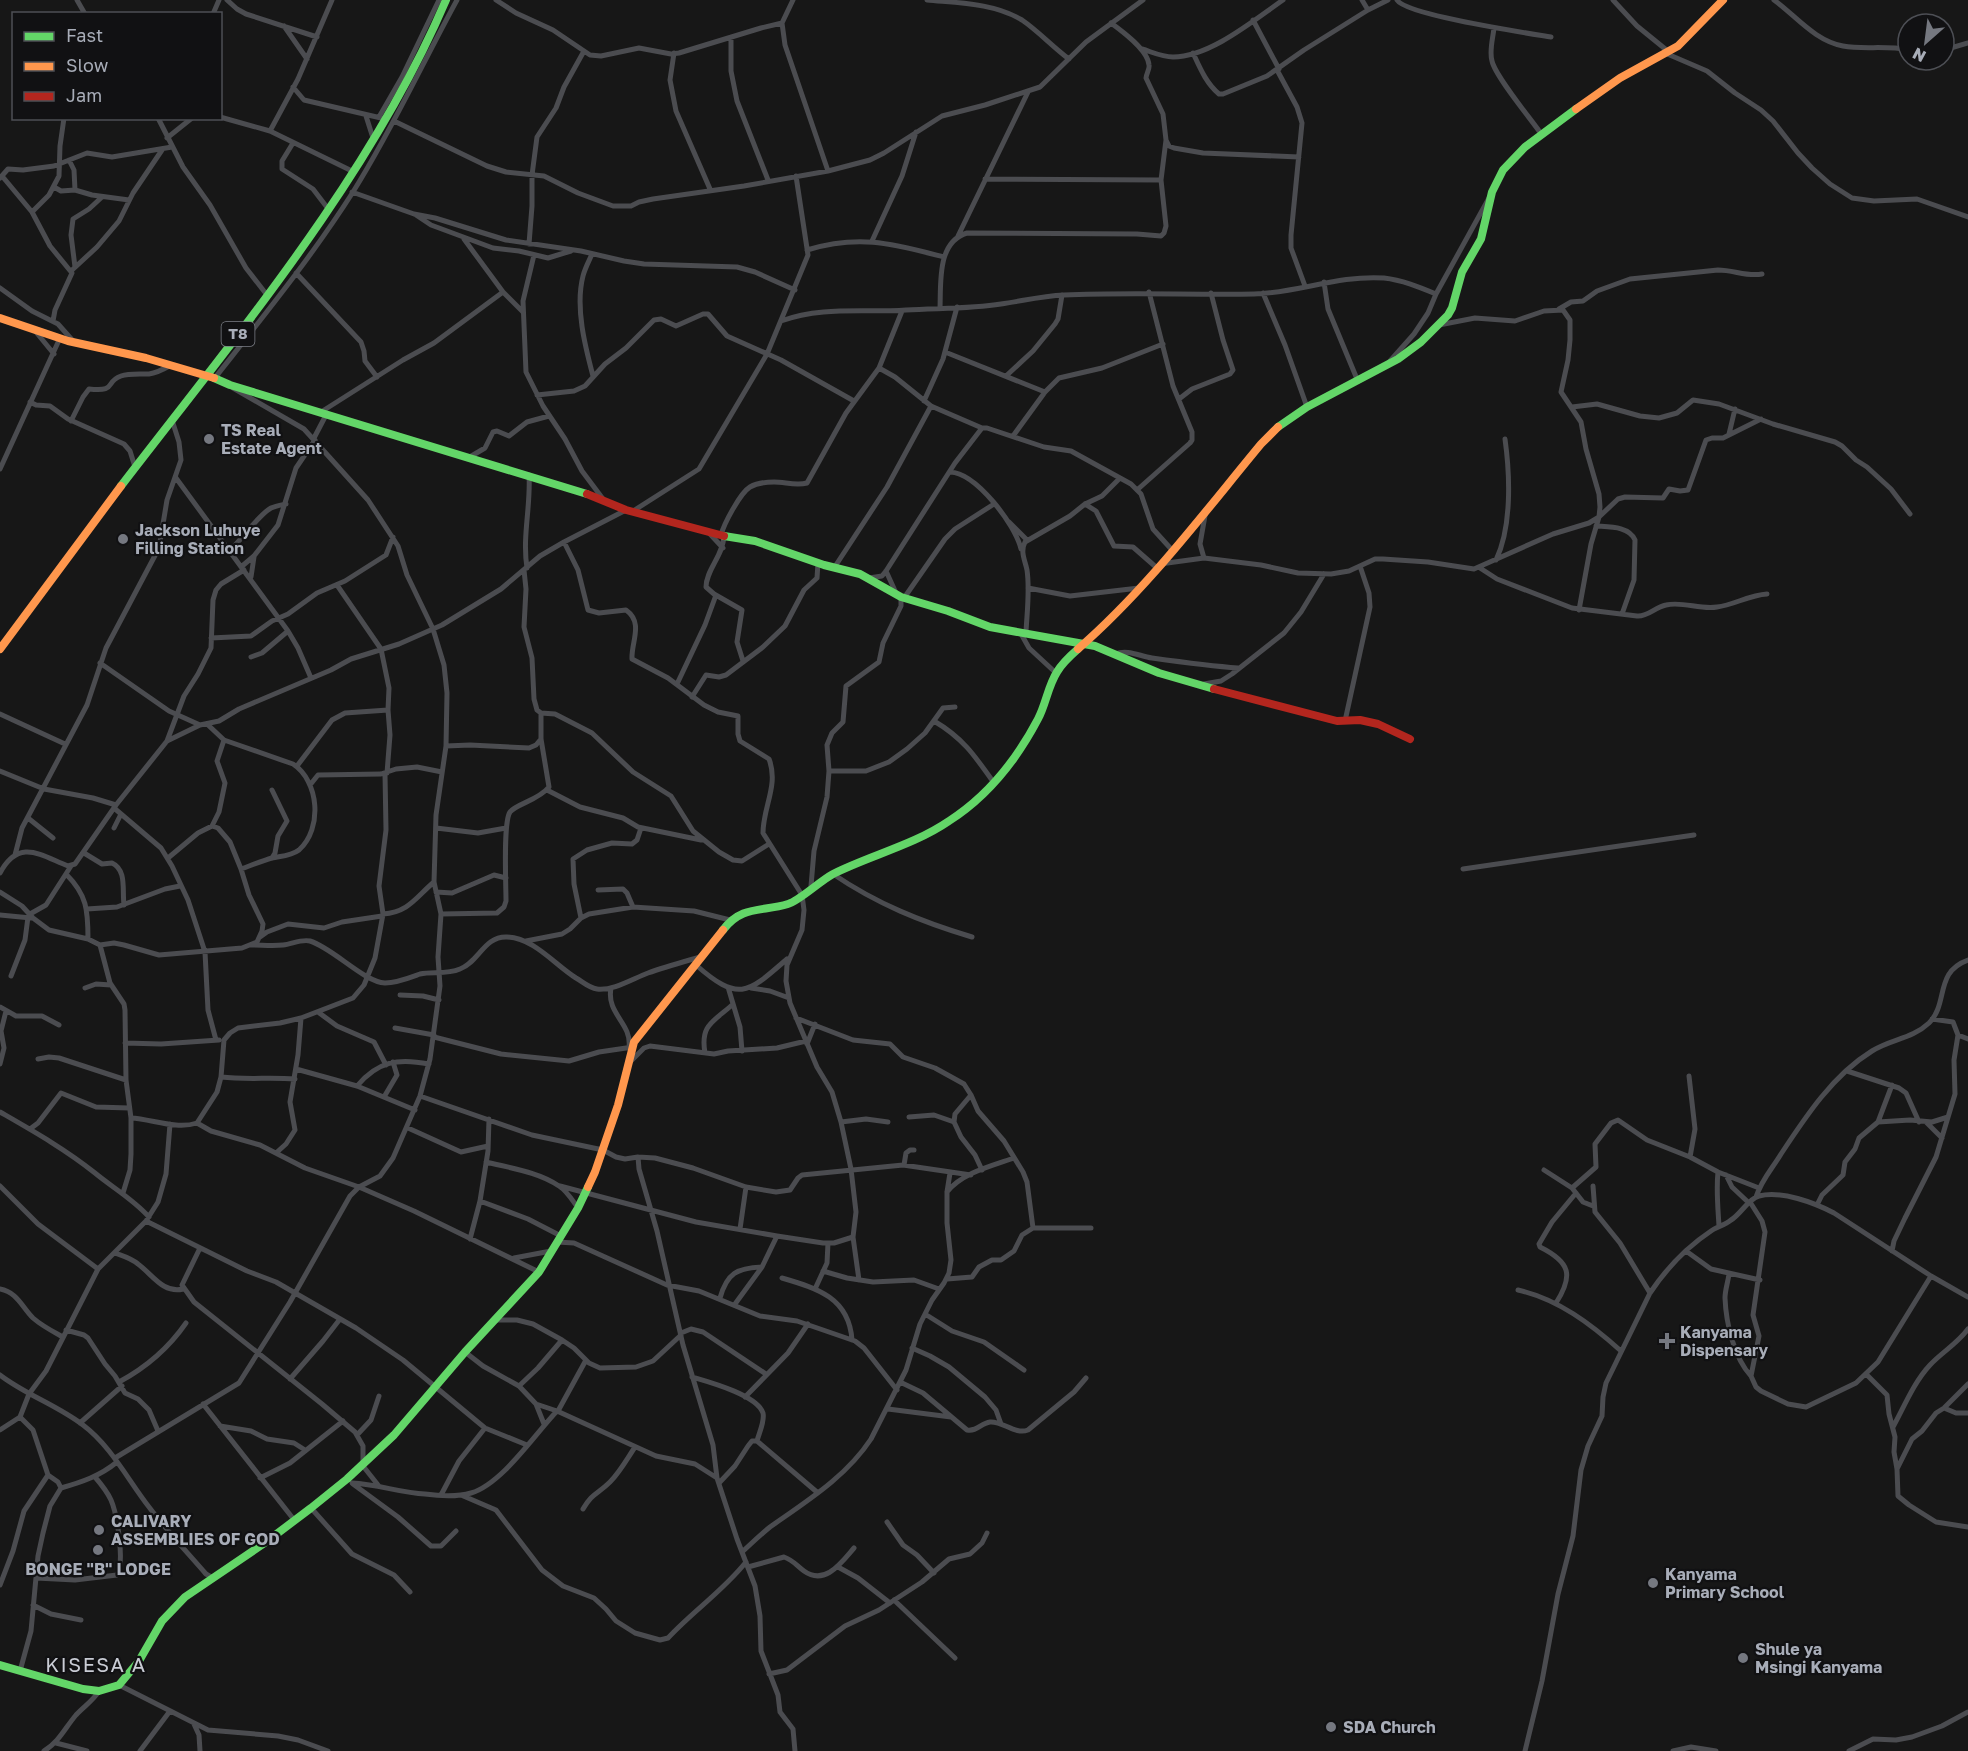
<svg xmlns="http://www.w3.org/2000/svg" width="1968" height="1751" viewBox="0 0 1968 1751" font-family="'Golos Text',sans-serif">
  <rect width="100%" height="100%" fill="#171717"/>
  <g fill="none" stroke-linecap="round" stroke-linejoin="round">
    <path stroke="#4b4c50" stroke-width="5" d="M77 0 85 14
      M227 0 237 9 246 14 317 37
      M496 0 516 13 553 30 590 55 601 56 639 48 671 54 679 53 761 28 782 23
      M793 0 782 23 785 45 828 171
      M927 0C958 3 994 3 1022 20 1038 31 1053 47 1069 59
      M1362 0 1368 10
      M1397 0C1406 15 1527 33 1551 37
      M1613 0 1637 26 1669 52
      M1774 0C1796 16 1815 41 1843 46 1864 50 1886 45 1908 50
      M213 14 219 0
      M1253 20 1279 69
      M1111 23C1122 31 1148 50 1149 65 1150 69 1146 74 1146 78L1163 114 1166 140 1169 146 1174 148 1203 153 1299 157
      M284 26 307 59
      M1494 28C1493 38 1489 51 1492 61 1495 76 1531 119 1542 135
      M731 37V71L737 101 768 180
      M1142 49C1152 52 1162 57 1173 57 1210 57 1254 20 1283 0
      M1944 50 1968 43
      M674 53 670 80 676 111 710 189
      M1193 53C1200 68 1206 83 1219 94H1223L1267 76 1304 50 1368 10 1388 0
      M1665 53 1707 71 1735 93 1761 110 1773 121 1798 153 1812 168 1830 184 1852 198 1874 201 1917 199 1968 217
      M1277 70 1297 107 1302 123 1291 235V248L1305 286
      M293 87 304 100 381 118
      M366 116 373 138
      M220 117 270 131 354 172
      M379 117 402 77 439 0
      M158 118 183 167 210 205 246 268 267 295
      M394 121 487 166 506 172 544 176 578 193 613 206H631L639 202 653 199 744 186 828 171 870 160 884 153 942 116 985 105 1040 87 1086 42 1143 0
      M270 131 298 79 332 0
      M167 138 192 118
      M293 143 282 161V169L313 189 329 210
      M69 160 74 170 75 190
      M2 176 32 212 50 246 72 273 55 310 53 321
      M0 178 8 169 23 170 54 166 87 153 112 157 172 147
      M985 179 1161 180
      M54 187 61 191 75 190 92 195 129 200
      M352 192 414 214 435 218 506 240 581 251 624 261 644 264 737 267 755 272 795 290
      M32 212 49 195 59 176 60 146 64 118
      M416 215 431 225 493 248 519 251 548 258 571 251
      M958 236 1028 92
      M464 239 503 292 523 312
      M872 241 902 176 916 132
      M529 244 532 206V175L537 137 556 108 564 87 584 51
      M807 250C860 234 893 244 944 257
      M592 254C589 261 585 268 583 276 575 307 585 346 593 376
      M534 255 523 301 526 372 543 406 565 439 582 471 603 499
      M75 267 71 235 73 219 89 209 102 197
      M71 271 97 247 119 221 133 193 162 150
      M296 273 361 342 364 351 365 361 377 377
      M1324 282 1328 309 1357 379
      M0 288 32 311 58 324 74 342
      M1263 293 1285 345 1307 407
      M940 308C941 282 937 242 967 233L1137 234 1161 236 1164 233 1166 226 1161 180 1166 140
      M1559 309 1571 302 1583 301 1597 291 1630 279 1718 270C1734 270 1747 277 1762 274
      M781 321C823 306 862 313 906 310 937 308 970 309 1001 304 1022 301 1042 296 1064 295 1127 292 1190 295 1254 294 1298 293 1337 275 1384 278 1402 280 1419 287 1436 294
      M1439 325 1475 318 1515 321 1544 311 1563 310 1570 320V340L1568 360 1561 392 1581 422 1586 449 1599 494 1600 507 1599 517 1591 544 1579 610
      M36 332 54 354
      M945 352 1045 392
      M1390 361 1414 334 1428 313 1436 294 1489 198
      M879 368 895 377 931 406 982 428
      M1006 376 1033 351 1055 324 1058 319 1062 295
      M214 379C262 318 311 258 353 192 392 130 422 64 457 0
      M537 395 574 391 585 386 605 364 626 348 654 320 661 319 676 326 703 314H708L727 336 781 360 854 401
      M1179 399 1192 389 1230 374 1233 370 1223 340 1211 293
      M924 401 943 359 957 307
      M30 402 36 405 50 406 68 419 124 444 130 451 135 467
      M1572 407 1597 404 1640 416 1659 418 1677 413 1693 400 1719 404 1773 424 1835 442 1842 446 1856 460 1867 467 1891 489 1910 514
      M321 412 403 360 434 343 503 292
      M71 421 83 397 89 389C118 392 104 382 121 376 129 373 140 374 149 374 157 373 164 369 171 365
      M1729 434 1735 409
      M1013 436 1045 392 1059 378 1102 368 1163 344
      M314 438 326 415
      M468 458 485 448 493 432 497 431 509 436 527 422 549 416
      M0 469 60 338
      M950 472C976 473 1015 524 1021 549
      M176 478 288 631 298 648 311 678
      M1137 490 1190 443 1192 440V432L1173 386 1149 292
      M1085 504 1096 511 1114 546 1133 547 1157 568
      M633 511 699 469 767 354 808 255 796 176
      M1009 522 1027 540
      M1596 526C1609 527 1629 526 1635 540L1634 580 1622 614
      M710 534 723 548
      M721 535C724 524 740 493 750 487 757 483 766 482 774 482 785 482 796 486 807 483L846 413 879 368 902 311
      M724 536C723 556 706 570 706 587L714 594 742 610 737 642 743 661
      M564 542 578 570 588 610 599 613 626 610C644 623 631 642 632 659L668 678 704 705 718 712 738 716V734L740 741 769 759C779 785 763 807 763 833L802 895 804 910 802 930 787 965 786 981 790 1003 817 1067 832 1092 841 1122 851 1169 856 1212 853 1237 859 1280
      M229 551C242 540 258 515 271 508 275 506 281 505 286 504
      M1204 558 1200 544 1206 510
      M1496 560C1512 527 1510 475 1505 439
      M1160 564 1204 558 1261 565 1298 573 1331 574 1349 571 1375 559H1383L1428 562 1474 569 1553 534 1589 523 1599 517 1618 499 1625 497 1663 498 1669 489 1680 491 1688 490 1706 440 1712 438H1723L1761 419
      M241 567 254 556 278 525 296 468 315 440
      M527 568C522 536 531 506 529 475
      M834 568 887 487 931 406
      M1480 568 1497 579 1572 608 1637 616C1648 617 1655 607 1666 605 1683 601 1700 610 1717 607 1734 605 1749 595 1767 594
      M524 570 526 589 524 627 532 658 534 699 537 710 541 713 555 714 592 733 633 772 671 796 693 831 719 852 733 860 742 861 769 844
      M886 571 896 593
      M251 577 254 557
      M869 578 882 576 886 571 955 463 982 428H987L1044 447 1071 451 1131 484 1141 494 1153 529 1172 550
      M337 585 381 649 389 688 388 710 390 735 387 773
      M1028 588 1070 596 1139 588
      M904 598 945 539 955 529 994 504
      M1020 632 1029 648 1056 673
      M1026 632C1027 612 1030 590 1027 570 1025 560 1020 552 1025 542L1070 516 1085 504 1102 496 1119 479
      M211 638 251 636 272 621 288 614 317 593 345 581 386 555 393 537
      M1115 654C1128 649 1139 656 1152 658 1181 662 1210 666 1238 668
      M251 657 262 653 288 631
      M100 663 169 711 200 725
      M677 684 705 625 716 595
      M1204 684 1221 681 1232 674 1284 633 1301 612 1324 574
      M692 697 706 675 719 677 726 675 763 647 785 626 804 590 817 578 818 563
      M0 714 65 744
      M934 721C963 738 975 756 994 783
      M1345 721 1370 607 1369 593 1360 566
      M207 724 224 740 293 764C319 781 323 828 299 850 291 856 282 856 272 858 262 861 252 865 241 869
      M167 741 184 696 198 674 211 648 213 600 216 590 221 584 244 570
      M446 746 470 745 529 748 536 745 541 739
      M297 766 332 720 345 713 388 710
      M0 771 44 789 93 798 116 805
      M829 771H866L889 762 907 749 925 733 943 708 955 707
      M310 785 318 775 381 774 396 769 417 767 442 772
      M272 790 287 821 278 836 275 853 272 858
      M547 790 580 807 623 818 638 827 701 840
      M114 808 161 848 172 866 188 900 205 952 208 1010 216 1040
      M28 818 53 838
      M212 826 219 812 225 783 217 761 224 740
      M114 828 121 814
      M436 828 478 833 506 828
      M84 853 102 864 112 863C127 870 122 890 124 905
      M15 855 22 828 87 705 106 648 159 548 167 500 181 460 179 442 172 420
      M1463 869 1694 835
      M0 873C19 838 40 855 68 866L75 864 116 805 167 741 200 725 219 721 239 709 331 670 351 659 399 644 442 625 501 589 540 556 564 542 626 510
      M66 874C87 895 88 910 88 939
      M833 874C877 904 922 922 972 937
      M811 886 814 851 827 797 829 771 827 745 832 733 843 722 846 686 879 662 883 643 901 606V597
      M598 890 623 889 627 893 633 907
      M0 892 22 906 33 918 49 930 88 939 100 945 110 983 124 1004 125 1010 126 1080 131 1118V1154L130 1170 123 1193
      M436 892 452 893 494 875 506 878
      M87 909 117 907 165 889 180 886
      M30 914 46 905 71 866
      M383 914C409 912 416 897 434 882
      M441 914 497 913 504 907 506 901C506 885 503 822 510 812 516 804 539 800 549 787L541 739V713
      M0 915 31 918
      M581 918 574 884 573 859 587 850 612 843 632 844 637 840 641 828
      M260 937 267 932 288 924 324 928 342 922 382 916
      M526 941 562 934 570 929 581 918 589 914 633 907 694 911 730 920
      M100 945 114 943 124 945 159 955 242 948 257 942 262 931 263 924 249 895 241 869 230 842 218 828 212 826 198 833 168 858
      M251 945C262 945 273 946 283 945 292 944 301 939 310 941 333 948 364 982 385 983 397 983 409 978 420 974 432 971 446 975 460 969 479 962 484 936 507 937 534 938 555 965 576 978 583 982 589 988 597 989 613 991 632 979 648 973 665 967 683 962 700 957
      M696 965C739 1003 748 993 787 959
      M11 976 25 940 28 917
      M728 987 740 1027 742 1051
      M85 988 96 984 111 985
      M611 988C606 1014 632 1023 629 1047
      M751 988 770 991 789 998
      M400 995 423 996 439 1000
      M0 1007 16 1016H42L59 1025
      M318 1012 337 1026 374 1042 386 1065
      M796 1018 853 1040 890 1044 903 1057 935 1068 964 1084 971 1095 978 1111 1004 1141 1023 1172 1027 1182 1033 1228
      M395 1028 434 1035
      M1958 1035 1968 1039
      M434 1037 501 1054 569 1061 599 1052 633 1047
      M125 1043 161 1044 219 1040
      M807 1044 815 1024
      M705 1053C700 1025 713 1022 732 1005
      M38 1059 49 1057 59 1058 126 1080
      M630 1062 644 1048 650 1046 714 1054 728 1051 777 1048 806 1041
      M0 1064 4 1048 1 1031 6 1011
      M296 1069 357 1086 415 1110
      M1847 1071 1899 1088 1906 1093 1919 1122
      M1689 1076 1695 1129 1690 1157
      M221 1077C246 1080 270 1077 295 1079
      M357 1086C378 1061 398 1058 429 1064
      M420 1096 532 1135 603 1150 616 1157 625 1159 638 1157 655 1158 693 1168 746 1187 776 1192 790 1190 798 1178 802 1175 903 1165 971 1175
      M384 1097 397 1075 393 1062
      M0 1112C33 1131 65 1149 95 1173 113 1188 133 1199 149 1217
      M909 1117 934 1115 954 1122 961 1137 975 1155 982 1170
      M131 1118C152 1119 176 1130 197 1123L217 1092 221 1077 224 1040 230 1033 238 1028 280 1023 301 1018 353 998 364 985 375 958 383 914 379 886 386 830 385 774
      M841 1122 866 1119 888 1122
      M954 1122 955 1114 971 1095
      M1878 1122 1910 1120 1932 1122 1948 1117
      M1926 1122 1942 1138
      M197 1123 211 1131 260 1145 305 1168 359 1187 414 1211 539 1272
      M408 1128 461 1152 488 1146
      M30 1129 38 1123 61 1093 96 1107 129 1108
      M276 1153 286 1144 295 1130 290 1102 298 1055 301 1018
      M638 1157 639 1169 657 1231 683 1345 713 1445 717 1478
      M486 1162C510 1168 539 1172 559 1186 567 1191 573 1201 578 1208
      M904 1165 906 1153 910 1150H914
      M1544 1170 1572 1188 1583 1202 1593 1206
      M1718 1172C1716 1189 1718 1209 1719 1226
      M1726 1175 1732 1187 1749 1203
      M0 1186 38 1224 98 1269
      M560 1186 696 1222 777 1236 823 1243H834L853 1237
      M1593 1186 1595 1212 1620 1243 1650 1293
      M1572 1188 1596 1167 1595 1144 1611 1123 1618 1120 1647 1140 1690 1157 1718 1172 1759 1188
      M947 1192C962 1173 991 1166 1014 1158
      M1756 1197C1762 1179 1772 1169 1781 1154 1806 1116 1833 1075 1872 1051 1891 1039 1912 1039 1929 1023 1949 1003 1934 972 1968 960
      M480 1201 528 1219 561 1236
      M1750 1202 1762 1221 1765 1232 1753 1315 1759 1336 1751 1376 1756 1387 1761 1391 1788 1404 1806 1407 1856 1383 1878 1362 1931 1276
      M1817 1205 1822 1195 1843 1175 1845 1162 1855 1149 1859 1138 1878 1122 1892 1085
      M146 1221 247 1271 276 1282 356 1328 403 1360 485 1428 527 1445
      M740 1229 746 1187
      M470 1239 480 1201 488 1151 489 1119
      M557 1242 574 1243 667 1285 699 1291 760 1316 797 1321 855 1341 864 1348 897 1390
      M200 1248 182 1285 194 1302 322 1404 355 1432 363 1446V1466L378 1485
      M1686 1251 1711 1269 1760 1280
      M1892 1251 1894 1241 1905 1218 1936 1157 1955 1094 1954 1060 1958 1035 1953 1022 1932 1019
      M115 1253C123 1256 131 1258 138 1264 152 1274 163 1294 183 1289
      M514 1258 551 1251
      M823 1271 847 1278 873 1282 914 1280 939 1289
      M1729 1274C1728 1282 1725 1290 1725 1298 1726 1323 1734 1358 1751 1376
      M782 1278C816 1288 849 1297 852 1340
      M947 1279 972 1277 979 1267 992 1260H1001L1014 1251 1022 1235 1033 1228H1091
      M0 1289C17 1292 22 1307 33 1318 42 1326 52 1331 63 1337
      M815 1289 827 1263 828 1243
      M1518 1290C1558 1299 1591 1324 1621 1351
      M720 1298C727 1273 737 1268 762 1267
      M1556 1303C1574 1275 1570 1262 1540 1247L1539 1244 1552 1222 1576 1193
      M735 1304 762 1267 777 1236
      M925 1314 952 1331 984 1342 1024 1370
      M496 1320H517L533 1324 562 1340 574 1348 589 1363 600 1368 636 1367 653 1361 681 1335
      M66 1330 84 1335 88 1338 105 1364 115 1376 125 1393 138 1399 149 1410 158 1431
      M681 1333 691 1329 703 1332 766 1374
      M912 1348 930 1356 949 1367 985 1397 996 1410 1001 1424
      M465 1352 483 1366 519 1386 536 1404 557 1411 656 1456 695 1464 717 1478 737 1539 755 1586 760 1616 761 1651 778 1695 780 1712 793 1729 795 1751
      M1866 1374 1887 1395 1889 1414 1895 1437 1894 1452 1897 1469 1898 1496 1909 1505 1936 1522 1968 1527
      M0 1375C26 1395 57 1405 83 1425 111 1446 128 1480 149 1507 167 1531 187 1552 206 1574L213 1578
      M692 1377C709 1382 757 1395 763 1413 765 1421 759 1433 757 1441
      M290 1379 323 1341 340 1319
      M119 1382C147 1367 168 1349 186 1323
      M900 1382 923 1393 967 1430C977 1432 981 1423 990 1422 1003 1421 1015 1435 1028 1430L1074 1392 1086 1378
      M519 1386 538 1368 562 1340
      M745 1397 788 1353 808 1324
      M203 1404 295 1521
      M536 1404 544 1424
      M1944 1408 1956 1413H1968
      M888 1409 951 1417
      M558 1411 586 1360
      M80 1423 122 1386
      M220 1426 251 1431 267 1439 294 1443 305 1450
      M1893 1427C1904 1407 1914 1382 1930 1365 1942 1352 1957 1344 1968 1329
      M0 1430 20 1417 29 1394 46 1371 98 1269 146 1221 158 1202 166 1174 170 1124
      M357 1435 371 1420 379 1396
      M115 1458 239 1383 290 1302 350 1196 359 1187 380 1176 393 1158 420 1096 430 1059 440 986 438 957 441 914 434 882 436 815 446 746 447 693 444 665 433 629 407 575 398 546 368 500 304 429 233 388
      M1897 1469 1912 1439 1922 1431 1936 1413 1944 1408 1968 1384
      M260 1478 290 1463 343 1421
      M720 1482 735 1466 748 1446 752 1441H757L818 1493
      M352 1483C377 1484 401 1493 425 1494 440 1496 457 1497 471 1493 502 1484 535 1434 557 1411
      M353 1484 398 1517 431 1546H441L456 1531
      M61 1488C82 1482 100 1476 117 1462
      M441 1495 459 1461 485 1428
      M461 1495 496 1510 542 1570 563 1586 594 1598 606 1609 616 1621 635 1633 660 1640 668 1638C693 1611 723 1591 746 1562
      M311 1508 352 1554 394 1575 410 1592
      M583 1509C592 1493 598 1494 610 1482 620 1472 627 1459 635 1447
      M887 1522 903 1545 917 1555 934 1573
      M742 1552C751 1544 760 1535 770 1527 807 1501 846 1477 871 1439L906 1370 920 1324 932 1300 944 1283 949 1273 951 1260 947 1223V1192L950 1173
      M748 1567 784 1557C793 1560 797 1566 804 1571 825 1586 841 1563 854 1548
      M838 1567 858 1578 890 1603
      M36 1578 75 1580 117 1575C125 1562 117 1514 111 1500 107 1491 101 1484 95 1477
      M0 1585 13 1551 24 1511 48 1475 33 1430 20 1417
      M894 1600 955 1658
      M33 1605 51 1614 81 1620
      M20 1671 31 1631 38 1556 43 1533 50 1506 61 1488 58 1482 48 1475
      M769 1674 787 1670 845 1626 879 1610 922 1582 949 1559 970 1554 982 1543 987 1533
      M119 1685 208 1730 278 1736 298 1740 328 1751
      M194 1724 199 1735 200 1751
      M56 1743 87 1751
      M44 1751C59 1742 65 1728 76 1715 84 1706 93 1701 99 1691
      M140 1751 170 1711
      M1525 1751 1542 1681 1558 1594 1573 1536 1581 1470 1588 1446 1602 1416 1603 1397 1606 1383 1650 1293C1666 1269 1687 1247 1711 1231 1717 1227 1725 1225 1731 1220 1741 1214 1748 1199 1759 1196 1781 1190 1815 1203 1834 1213L1931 1276 1968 1297
      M1673 1751 1691 1747 1716 1751
      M1849 1751 1873 1739 1896 1740 1912 1737 1942 1726 1968 1712"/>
    <path stroke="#63d668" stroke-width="8" d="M214 378 230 385 587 494
      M1278 427 1307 407 1398 359 1421 342 1448 315 1452 308 1462 272 1481 239 1492 192 1503 170 1525 147 1576 109
      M121 486C237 335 371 176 446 0
      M724 536 755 541 824 565 860 574 901 597 948 611 990 627 1095 646 1159 673 1214 689
      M723 930C742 905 762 912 788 904 799 901 820 881 833 874 871 855 914 845 949 821 988 796 1017 759 1038 719 1046 704 1048 686 1057 672 1062 663 1070 656 1078 649
      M0 1665 83 1689 99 1691 119 1685 139 1661 162 1621 185 1597 266 1542 311 1508 347 1479 394 1435 465 1352 539 1272 578 1208 588 1187"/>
    <path stroke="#ff974d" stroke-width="8" d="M1576 109 1620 78 1678 46 1723 0
      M0 318 68 341 146 358 214 378
      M0 649 121 486
      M1078 649C1147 589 1203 514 1261 444L1278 427
      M588 1187 595 1172 618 1105 634 1042 723 930"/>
    <path stroke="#b3261e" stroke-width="8" d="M587 494 626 510 724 536
      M1214 689 1337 721 1360 720 1378 724 1410 739"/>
  </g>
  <g fill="#757880" stroke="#111113" stroke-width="2">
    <circle cx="209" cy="439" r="6"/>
    <circle cx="123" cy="539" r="6"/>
    <path d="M1664 1332h6v6h6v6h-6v6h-6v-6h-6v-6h6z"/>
    <circle cx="99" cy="1530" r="6"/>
    <circle cx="98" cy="1550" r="6"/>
    <circle cx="1653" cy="1583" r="6"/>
    <circle cx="1743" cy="1658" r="6"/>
    <circle cx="1331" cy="1727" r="6"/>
  </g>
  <g text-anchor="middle" stroke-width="4.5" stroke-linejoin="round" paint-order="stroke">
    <rect fill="#111113" stroke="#7b7e86" stroke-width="1.5" x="221.5" y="322" width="33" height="24" rx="4.5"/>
    <g font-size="15" font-weight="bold" fill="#a8adb8">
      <text x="238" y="339">T8</text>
    </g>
    <g font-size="16" font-weight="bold" fill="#a8adb8" stroke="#111113" text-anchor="start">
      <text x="221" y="436">TS Real<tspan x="221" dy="18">Estate Agent</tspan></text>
      <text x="135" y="536">Jackson Luhuye<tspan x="135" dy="18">Filling Station</tspan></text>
      <text x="1680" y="1338">Kanyama<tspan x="1680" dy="18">Dispensary</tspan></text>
      <text x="111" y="1527">CALIVARY<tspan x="111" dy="18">ASSEMBLIES OF GOD</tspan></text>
      <text x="98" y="1575" text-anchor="middle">BONGE "B" LODGE</text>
      <text x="1665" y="1580">Kanyama<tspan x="1665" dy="18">Primary School</tspan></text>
      <text x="1755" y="1655">Shule ya<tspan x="1755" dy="18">Msingi Kanyama</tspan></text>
      <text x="1343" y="1733">SDA Church</text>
    </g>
    <g font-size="20" letter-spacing="1.5" fill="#c9ccd4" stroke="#111113">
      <text x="96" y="1672">KISESA A</text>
    </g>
  </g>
  <rect x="12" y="12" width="210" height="108" fill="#111113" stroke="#4d4f55" stroke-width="1.5"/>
  <rect x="24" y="32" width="30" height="9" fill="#63d668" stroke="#4d4f55" stroke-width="1.5"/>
  <text x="66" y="42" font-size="18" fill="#a8adb8">Fast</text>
  <rect x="24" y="62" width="30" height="9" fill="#ff974d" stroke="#4d4f55" stroke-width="1.5"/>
  <text x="66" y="72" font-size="18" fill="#a8adb8">Slow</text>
  <rect x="24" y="92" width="30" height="9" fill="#b3261e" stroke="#4d4f55" stroke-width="1.5"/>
  <text x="66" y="102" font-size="18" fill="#a8adb8">Jam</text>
  <g transform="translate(1926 42) rotate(208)"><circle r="28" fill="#111113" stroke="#4d4f55" stroke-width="1.5"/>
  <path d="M0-4.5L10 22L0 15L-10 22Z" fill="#757880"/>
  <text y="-9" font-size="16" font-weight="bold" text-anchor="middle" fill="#a8adb8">N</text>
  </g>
</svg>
